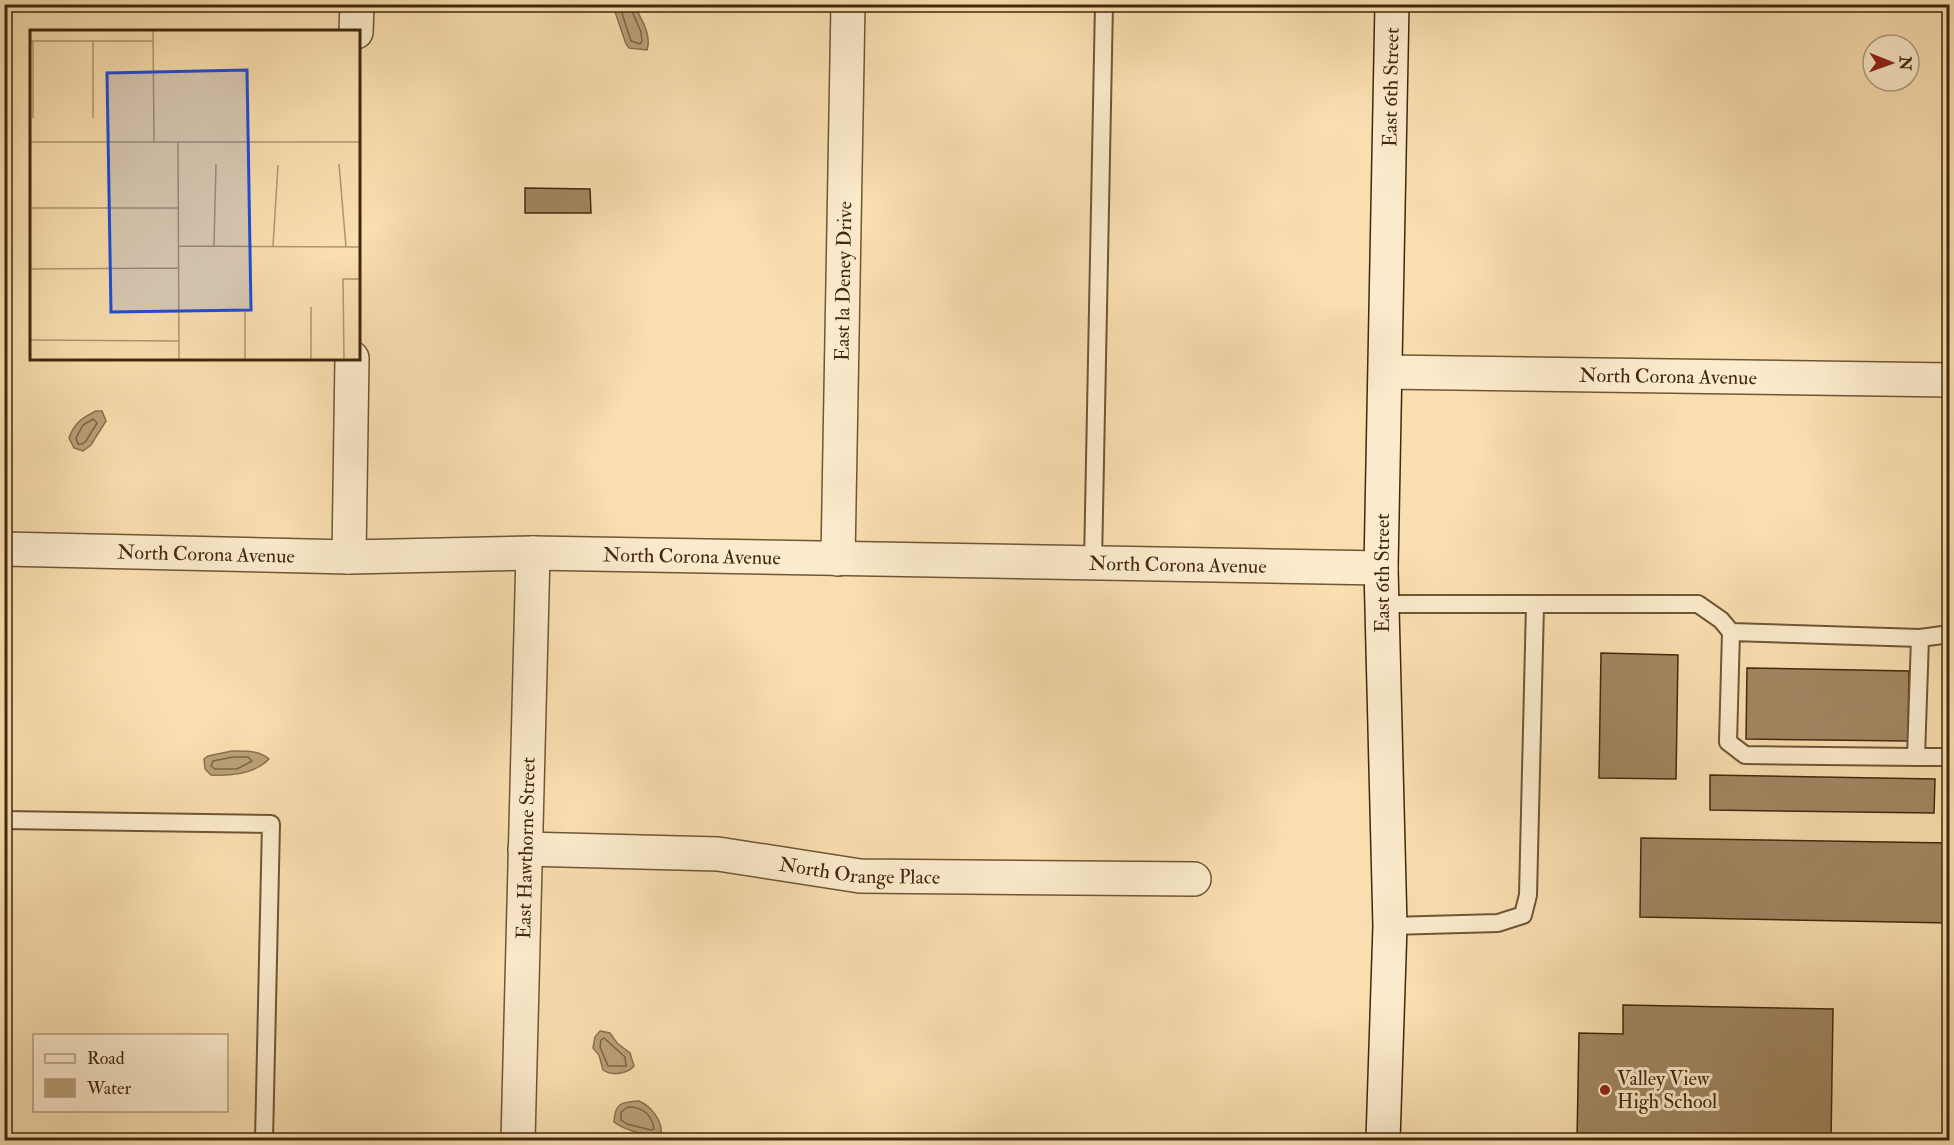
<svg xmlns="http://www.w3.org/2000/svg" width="1954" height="1145" viewBox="0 0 1954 1145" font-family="'IM FELL Double Pica',serif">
  <rect width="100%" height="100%" fill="#f9deaf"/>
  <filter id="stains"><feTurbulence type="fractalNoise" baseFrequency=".00333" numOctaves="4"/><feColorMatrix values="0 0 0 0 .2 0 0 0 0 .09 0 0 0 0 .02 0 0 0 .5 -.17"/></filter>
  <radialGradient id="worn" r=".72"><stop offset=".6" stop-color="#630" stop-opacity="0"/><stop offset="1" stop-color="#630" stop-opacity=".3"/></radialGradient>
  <path fill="#baa078" stroke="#8a704e" stroke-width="1.5" d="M617 4 634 5C641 18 652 35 647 50L629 48 626 44 613 6Z
    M96 411H102L106 421 91 445 83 451 74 448 69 438C74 423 82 418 96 411Z
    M232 751C245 751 259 750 269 759 255 774 231 776 211 775L205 769 204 759 208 756Z
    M600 1031 610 1033 617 1043 630 1053 634 1066C628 1074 611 1076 603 1070L599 1055 593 1048 595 1037Z
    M639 1101C650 1106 663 1120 661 1134L653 1138C639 1131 626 1132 614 1122 615 1103 621 1102 639 1101Z"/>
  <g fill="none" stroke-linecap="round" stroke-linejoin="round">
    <path stroke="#7e6443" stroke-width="1.5" d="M619 4 631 41 640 44 642 41 641 32 629 4
      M93 419 97 423 86 441 82 444H78L76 438 83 425Z
      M233 757H248L252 761 237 769H215L211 766 213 761Z
      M604 1038 625 1057 626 1066H608L600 1047 601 1040Z
      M628 1107C643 1107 652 1115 654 1129L651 1130 627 1124 621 1120V1112Z"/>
  </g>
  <path fill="#a18762" stroke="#41280e" stroke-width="1.5" d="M525 188 590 189 591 213H525Z
    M1601 653 1678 655 1676 779 1599 778Z
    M1747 668 1909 671 1908 741 1746 739Z
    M1710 775 1935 779 1934 813 1710 810Z
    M1641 838 1950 843V923L1640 917Z
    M1623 1005 1833 1009 1831 1140H1577L1579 1033 1623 1034Z"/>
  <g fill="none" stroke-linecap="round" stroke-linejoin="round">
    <g stroke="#6f5636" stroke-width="20">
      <path id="lane" d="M1093 563 1104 4
        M1381 604H1698L1721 620 1731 632 1920 638 1950 634
        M1731 632 1728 742 1745 755 1916 757 1920 638
        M1916 757H1950
        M4 820 271 824 264 1140
        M1390 926 1498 923 1523 915 1528 895 1535 605"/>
    </g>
    <g stroke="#6f5636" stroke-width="36">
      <g id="street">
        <path d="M356 32 357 4"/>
        <path id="s1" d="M1386 372 1950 380"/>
        <path id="s2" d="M4 549 349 557 533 553 1381 568"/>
        <path d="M349 557 352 358"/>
        <path id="s3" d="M838 559 848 4"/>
        <path id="s4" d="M525 849 718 854 860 876 1194 879"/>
        <path id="s5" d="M518 1140 533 553"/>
      </g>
    </g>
    <g stroke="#41280e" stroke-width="36">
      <g id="secondary">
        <path id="s6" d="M1383 1140 1390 926 1381 568 1392 4"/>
      </g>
    </g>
    <use href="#lane" stroke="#fbeacb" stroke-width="16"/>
    <use href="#street" stroke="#fbeacb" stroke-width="33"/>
    <use href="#secondary" stroke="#fbeacb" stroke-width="33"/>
  </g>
  <circle fill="#8f2418" stroke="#fbeacb" stroke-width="2" cx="1605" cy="1090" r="6"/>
  <g text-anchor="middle" stroke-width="6" stroke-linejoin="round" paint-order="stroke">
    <g font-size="20" fill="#41280e" stroke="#fbeacb">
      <text dy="7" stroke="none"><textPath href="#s6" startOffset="1053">East 6th Street</textPath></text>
      <text dy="7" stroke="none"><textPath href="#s3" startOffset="278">East la Deney Drive</textPath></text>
      <text dy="7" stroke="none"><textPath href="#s1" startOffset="282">North Corona Avenue</textPath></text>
      <text dy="7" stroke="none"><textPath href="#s2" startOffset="202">North Corona Avenue</textPath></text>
      <text dy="7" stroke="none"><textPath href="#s2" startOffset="688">North Corona Avenue</textPath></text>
      <text dy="7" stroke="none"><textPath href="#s2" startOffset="1174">North Corona Avenue</textPath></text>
      <text transform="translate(1382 573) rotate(-90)" y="7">East 6th Street</text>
      <text dy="7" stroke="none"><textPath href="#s5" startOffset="292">East Hawthorne Street</textPath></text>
      <text dy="7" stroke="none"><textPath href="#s4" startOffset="336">North Orange Place</textPath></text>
    </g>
    <g font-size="20" fill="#41280e" stroke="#fbeacb" text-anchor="start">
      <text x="1617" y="1085">Valley View<tspan x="1617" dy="23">High School</tspan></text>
    </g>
  </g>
  <g transform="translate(30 30)">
    <rect width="330" height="330" fill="#f9deaf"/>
    <path fill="none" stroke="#af956f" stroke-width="1.5" d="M123 1 124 112M0 11H123M3 11V88M63 11V88M0 112H330M148 112 149 329M309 134 316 217M0 178H148M148 216 330 217M184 216 186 134M243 216 248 135M0 239 149 238M281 277V329M215 280V329M0 310 148 311M314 329 313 249H330"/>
    <path fill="#1d4ed8" fill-opacity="0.15" stroke="#1d4ed8" stroke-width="3" d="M217 40 221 280 81 282 77 43Z"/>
    <rect width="330" height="330" fill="none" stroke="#41280e" stroke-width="3"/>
  </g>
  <rect width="1954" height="1145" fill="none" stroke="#f9deaf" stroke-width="24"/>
  <rect x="6" y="6" width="1942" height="1133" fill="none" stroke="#41280e" stroke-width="3"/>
  <rect x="12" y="12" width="1930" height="1121" fill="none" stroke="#41280e" stroke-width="1.5"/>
  <rect x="33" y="1034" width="195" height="78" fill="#fbeacb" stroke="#b19c7f" stroke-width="1.5"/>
  <rect x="45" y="1054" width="30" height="9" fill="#fbeacb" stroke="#b19c7f" stroke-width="1.5"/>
  <text x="87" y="1064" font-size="18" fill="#41280e">Road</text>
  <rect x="45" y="1079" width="30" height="18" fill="#baa078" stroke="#b19c7f" stroke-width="1.5"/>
  <text x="87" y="1094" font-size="18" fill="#41280e">Water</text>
  <g transform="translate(1891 63) rotate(91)"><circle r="28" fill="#fbeacb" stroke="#b19c7f" stroke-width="1.5"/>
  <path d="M0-4.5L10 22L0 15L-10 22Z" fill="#8f2418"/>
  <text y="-9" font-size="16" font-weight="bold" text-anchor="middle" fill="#41280e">N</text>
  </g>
  <rect width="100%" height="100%" filter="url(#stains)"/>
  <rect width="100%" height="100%" fill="url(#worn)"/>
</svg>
